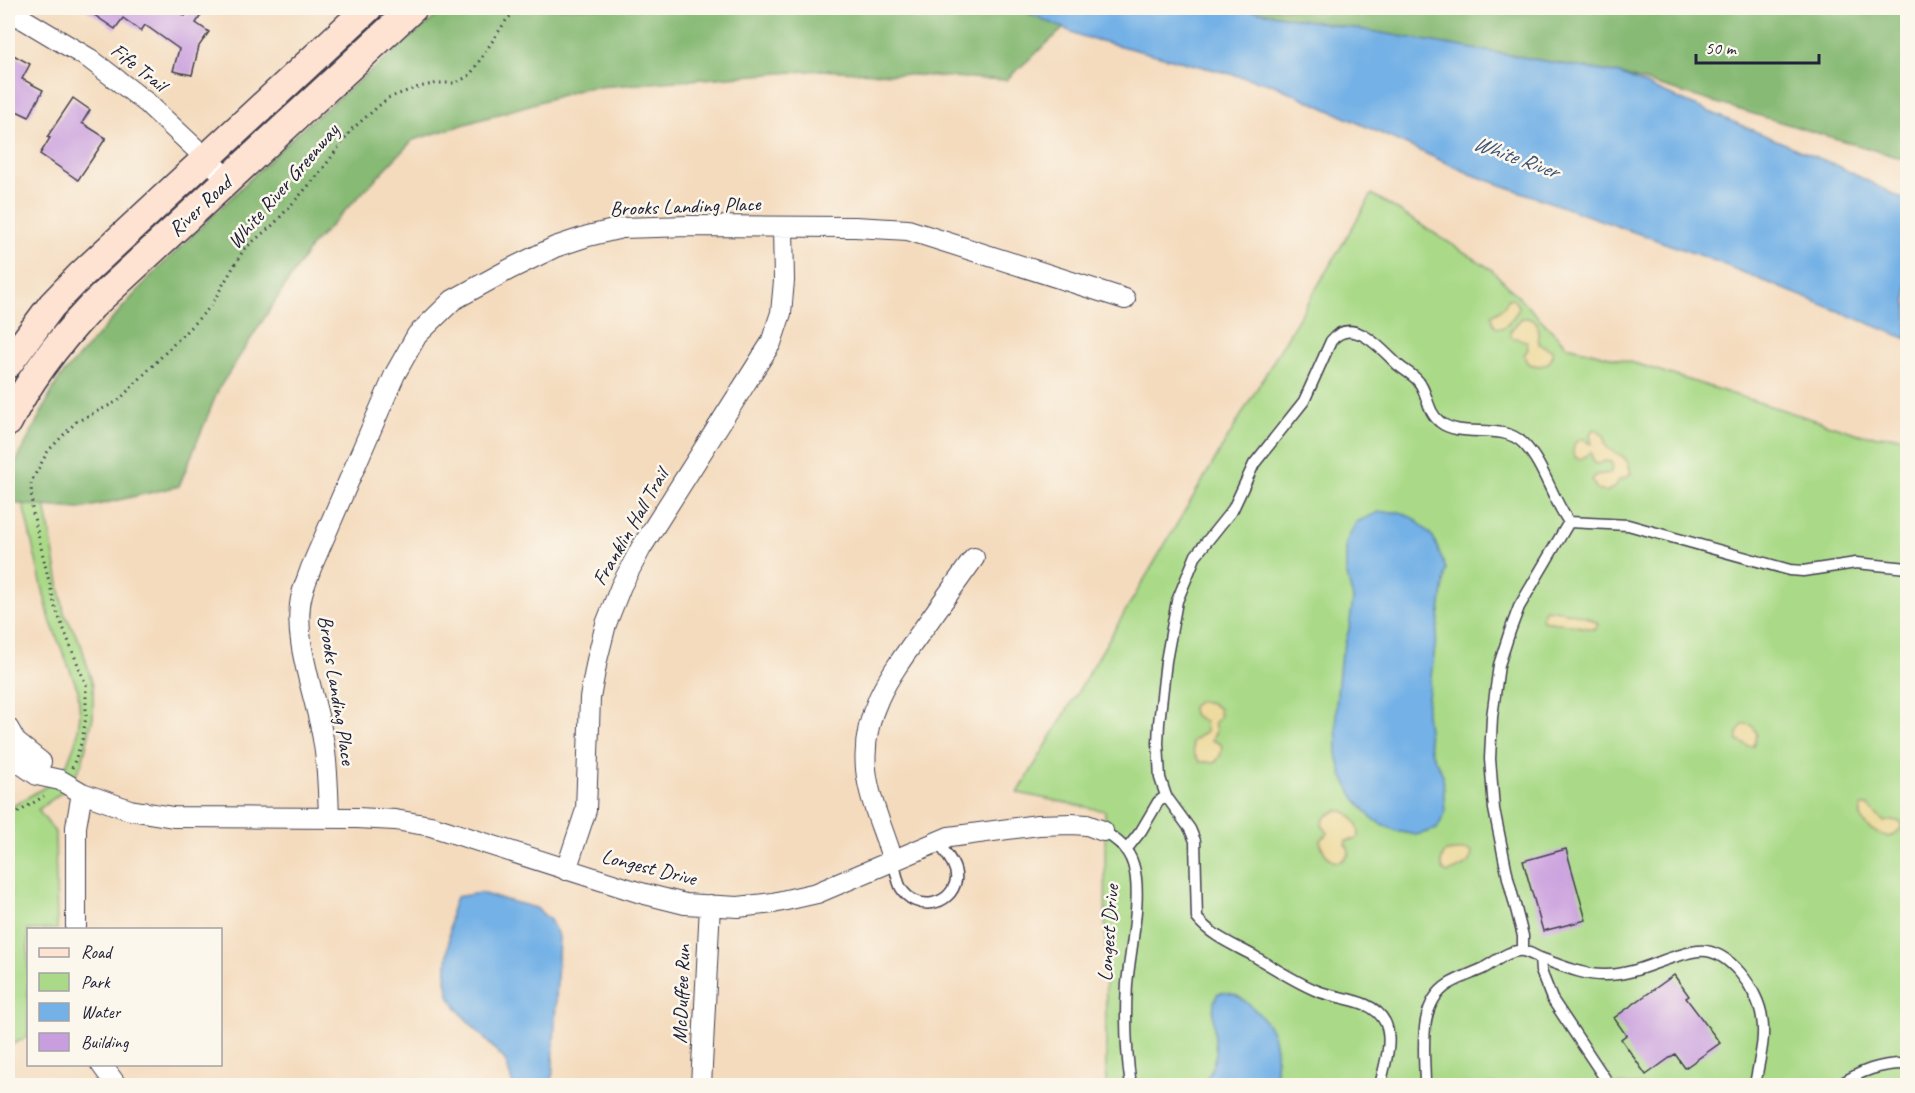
<svg xmlns="http://www.w3.org/2000/svg" width="1915" height="1093" viewBox="0 0 1915 1093" font-family="Caveat,sans-serif">
  <rect width="100%" height="100%" fill="#fbf7ec"/>
  <filter id="ink" filterUnits="userSpaceOnUse"><feTurbulence type="fractalNoise" baseFrequency=".0167" numOctaves="2"/><feDisplacementMap in="SourceGraphic" scale="12" xChannelSelector="R" yChannelSelector="G"/><feConvolveMatrix kernelMatrix="1 2 1 2 8 2 1 2 1" color-interpolation-filters="sRGB"/></filter>
  <filter id="wash" filterUnits="userSpaceOnUse"><feTurbulence type="fractalNoise" baseFrequency=".008" numOctaves="4" result="noise"/><feDisplacementMap in="SourceGraphic" scale="24" xChannelSelector="R" yChannelSelector="G"/><feGaussianBlur stdDeviation="1.35" result="paint"/><feColorMatrix in="noise" values="0 0 0 0 0 0 0 0 0 0 0 0 0 0 0 0 0 1.4 0 .05"/><feComposite in="paint" operator="in"/></filter>
  <g filter="url(#wash)">
    <rect width="100%" height="100%" fill="#f4dbbe"/>
    <path fill="#aada88" stroke="#667e62" stroke-width="1.5" d="M1372 194 1491 269 1567 346 1641 365 1862 435 1907 437V1085H1106L1105 811 1018 793Z
      M21 477 42 487 64 613 81 644 93 686V717L82 763 75 776 73 784 38 810 55 832 57 929 28 930V1037L8 1046V809L50 784 67 764 77 738 80 715 78 690 50 620 24 509Z"/>
    <path fill="#87ba74" stroke="#546e58" stroke-width="1.5" d="M446 8H1017L1064 28 1006 80 820 70 585 88 413 140 311 246 219 388 179 486 80 509 8 503V478L58 380 150 277 299 131Z
      M1236 8H1896L1907 13V160L1620 74Z"/>
    <path fill="#eeda9e" stroke="#887e6c" stroke-width="1.5" d="M1512 298 1519 307C1514 321 1494 342 1492 315L1504 307 1508 299Z
      M1522 318H1528L1537 322 1539 344 1552 350C1554 367 1539 368 1527 363L1524 355 1528 349 1527 341 1511 337 1510 331Z
      M1596 429 1605 437C1604 451 1613 450 1622 456 1627 459 1630 468 1631 473L1627 477 1619 480 1615 487 1606 492 1597 490 1592 480 1596 475 1610 473 1613 467 1611 462 1606 461 1596 464 1593 462 1591 452 1581 459 1576 458 1573 453 1574 444 1580 440 1585 439 1588 443 1592 444 1590 434 1593 430Z
      M1546 609C1558 610 1590 615 1598 624L1595 629C1582 628 1571 624 1558 623 1552 622 1549 623 1543 620L1542 616Z
      M1199 701 1211 703 1219 709C1220 716 1220 719 1214 723L1216 731 1212 740 1221 744C1223 752 1221 757 1215 762H1200L1194 754 1192 742 1206 731 1205 722 1193 714 1192 707Z
      M1744 724C1752 724 1754 727 1757 734L1753 746H1748L1738 741C1737 733 1738 729 1744 724Z
      M1862 806H1868L1884 822 1892 820 1901 822V829L1889 837C1874 832 1856 825 1862 806Z
      M1338 810C1351 812 1358 822 1359 835L1357 839 1346 841 1345 845 1348 847 1349 854C1336 872 1323 855 1320 840L1328 833 1322 825C1323 816 1330 814 1338 810Z
      M1467 850 1472 852C1472 865 1458 869 1448 873L1444 871C1440 864 1440 858 1446 852Z"/>
    <path fill="#73b1e6" stroke="#4a6a90" stroke-width="1.5" d="M1017 8H1236L1620 74 1840 167 1907 201V339L1710 259 1473 175 1274 85 1081 36Z
      M1379 512H1400L1415 519 1433 537 1446 569 1426 712 1430 749 1443 775 1445 813 1437 829 1416 835 1396 831 1372 819 1354 797 1342 775 1337 754 1336 705 1340 662 1349 629 1353 599 1346 571V543L1356 522Z
      M480 893 536 908 550 920 559 937 552 1085H513L505 1060 464 1017 450 998 446 980 451 912 456 897Z
      M1218 993C1221 993 1224 992 1227 993 1243 994 1271 1023 1274 1038 1278 1054 1277 1069 1274 1085H1203L1211 1071 1216 1054 1213 1015 1214 1002Z"/>
    <g id="blocks">
      <path fill="#c99ede" d="M84 8H173L185 16 192 8H196L203 12 196 23 209 32 199 46 192 75 173 71 179 49 145 25 141 31 123 18 115 29Z
        M8 52 30 64 22 79 43 90 29 117 8 107Z
        M73 98 90 110 82 123 106 138 78 180 40 154 50 138 47 137Z
        M1566 849 1586 920 1543 931 1523 861Z
        M1674 975 1689 996 1686 998 1720 1043 1685 1068 1675 1054 1646 1075 1621 1039 1626 1035 1614 1018Z"/>
    </g>
  </g>
  <g filter="url(#ink)">
    <use href="#blocks" fill-opacity="0" stroke="#423e4f" stroke-width="1.5"/>
    <g fill="none" stroke-linecap="round" stroke-linejoin="round">
      <g stroke="#423e4f" stroke-width="13">
        <path id="lane" d="M1103 831C1117 840 1128 848 1133 864 1143 894 1130 951 1127 984 1125 1017 1126 1052 1131 1086
          M1126 850 1141 831 1158 802 1166 796
          M893 861C896 869 897 881 901 888 915 912 951 907 956 880 958 866 945 853 938 842
          M1523 951V936L1508 878 1494 809 1490 759 1492 717 1499 665 1510 631 1519 607 1569 522
          M1540 958 1541 971 1552 999 1610 1086
          M1380 1086C1384 1066 1394 1041 1385 1022 1372 997 1337 1000 1315 990 1294 981 1274 968 1254 956 1234 945 1211 936 1197 918L1195 841 1190 829 1166 796 1160 778 1158 743 1159 723 1166 661 1177 601 1196 555 1233 509 1254 464 1304 401 1331 341C1353 314 1382 350 1398 365 1405 371 1414 375 1419 382 1428 394 1427 412 1440 422 1461 439 1502 422 1523 443 1544 464 1551 497 1569 522L1628 525 1790 570 1803 571 1856 563 1908 568
          M1425 1086C1425 1053 1416 1004 1449 984 1459 978 1471 974 1482 969 1494 963 1509 949 1523 951 1529 952 1535 956 1540 958 1560 965 1584 976 1606 975 1638 975 1667 955 1698 951 1728 947 1759 991 1762 1018 1766 1041 1758 1063 1755 1086
          M1838 1086C1860 1071 1881 1063 1908 1064"/>
      </g>
      <g stroke="#423e4f" stroke-width="22">
        <path id="street" d="M8 10 90 59 147 103 228 179
          M8 728 16 742 41 762
          M8 755 37 775 60 780 82 793 130 810 173 817 357 818 395 820 431 826 641 893 685 904 738 907 773 903 817 893 949 837 957 836 1038 825 1072 824 1087 825 1103 831
          M329 818C328 792 328 765 323 739 316 696 291 638 302 594 304 586 308 577 311 568L395 374 417 335 453 300 510 269 555 247 588 236 622 228 689 226 855 227 908 230 1125 299
          M893 861C884 830 869 801 866 769 861 713 890 675 921 632 939 607 957 582 974 558
          M566 870 586 810 590 698 597 660 606 624 621 586 641 548 771 343 781 313 784 281 783 227
          M76 930V827L82 793
          M101 1064 117 1086
          M701 1086 710 905"/>
      </g>
      <g stroke="#423e4f" stroke-width="31">
        <path id="secondary" d="M8 364 52 305 81 275 368 8
          M8 422C29 379 59 341 92 306L413 8"/>
      </g>
      <path stroke="#423e4f" stroke-width="3" stroke-dasharray="1.5 4.5" stroke-linecap="butt" d="M72 768 82 741 86 717V685L55 607 32 509 31 482 48 451 76 422 118 401 210 307 244 249 274 224 319 174 352 129 388 98 418 87 439 83H456L470 75 507 19 520 8
        M8 819 44 796"/>
      <use href="#lane" stroke="#fff" stroke-width="10"/>
      <use href="#street" stroke="#fff" stroke-width="20"/>
      <use href="#secondary" stroke="#fee3d2" stroke-width="28"/>
    </g>
  </g>
  <g text-anchor="middle" stroke-width="5" stroke-linejoin="round" paint-order="stroke">
    <g font-size="21" fill="#22223b" stroke="#fbf7ec">
      <text transform="translate(139 67) rotate(38)" y="7">Fife Trail</text>
      <text transform="translate(283 186) rotate(-49)" y="7">White River Greenway</text>
      <text transform="translate(200 206) rotate(-43)" y="7">River Road</text>
      <text transform="translate(685 206) rotate(-2)" y="7">Brooks Landing Place</text>
      <text transform="translate(630 527) rotate(-60)" y="7">Franklin Hall Trail</text>
      <text transform="translate(337 690) rotate(81)" y="7">Brooks Landing Place</text>
      <text transform="translate(649 867) rotate(14)" y="7">Longest Drive</text>
      <text transform="translate(1108 933) rotate(-86)" y="7">Longest Drive</text>
      <text transform="translate(681 994) rotate(-88)" y="7">McDuffee Run</text>
    </g>
    <g font-size="22" font-style="italic" fill="#3e5477" stroke="#fbf7ec">
      <text transform="translate(1516 156) rotate(20)" y="8">White River</text>
    </g>
  </g>
  <rect width="1915" height="1093" fill="none" stroke="#fbf7ec" stroke-width="30"/>
  <rect x="27" y="928" width="195" height="138" fill="#fbf7ec" stroke="#a4a2a5" stroke-width="1.5"/>
  <rect x="39" y="948" width="30" height="9" fill="#fee3d2" stroke="#a4a2a5" stroke-width="1.5"/>
  <text x="81" y="958" font-size="18" fill="#22223b">Road</text>
  <rect x="39" y="973" width="30" height="18" fill="#aada88" stroke="#a4a2a5" stroke-width="1.5"/>
  <text x="81" y="988" font-size="18" fill="#22223b">Park</text>
  <rect x="39" y="1003" width="30" height="18" fill="#73b1e6" stroke="#a4a2a5" stroke-width="1.5"/>
  <text x="81" y="1018" font-size="18" fill="#22223b">Water</text>
  <rect x="39" y="1033" width="30" height="18" fill="#c99ede" stroke="#a4a2a5" stroke-width="1.5"/>
  <text x="81" y="1048" font-size="18" fill="#22223b">Building</text>
  <path d="M1696 54v9h123v-9" fill="none" stroke="#22223b" stroke-width="3"/>
  <text x="1705" y="54" font-size="18" fill="#22223b" stroke="#fbf7ec" stroke-width="4.5" paint-order="stroke">50 m</text>
</svg>
